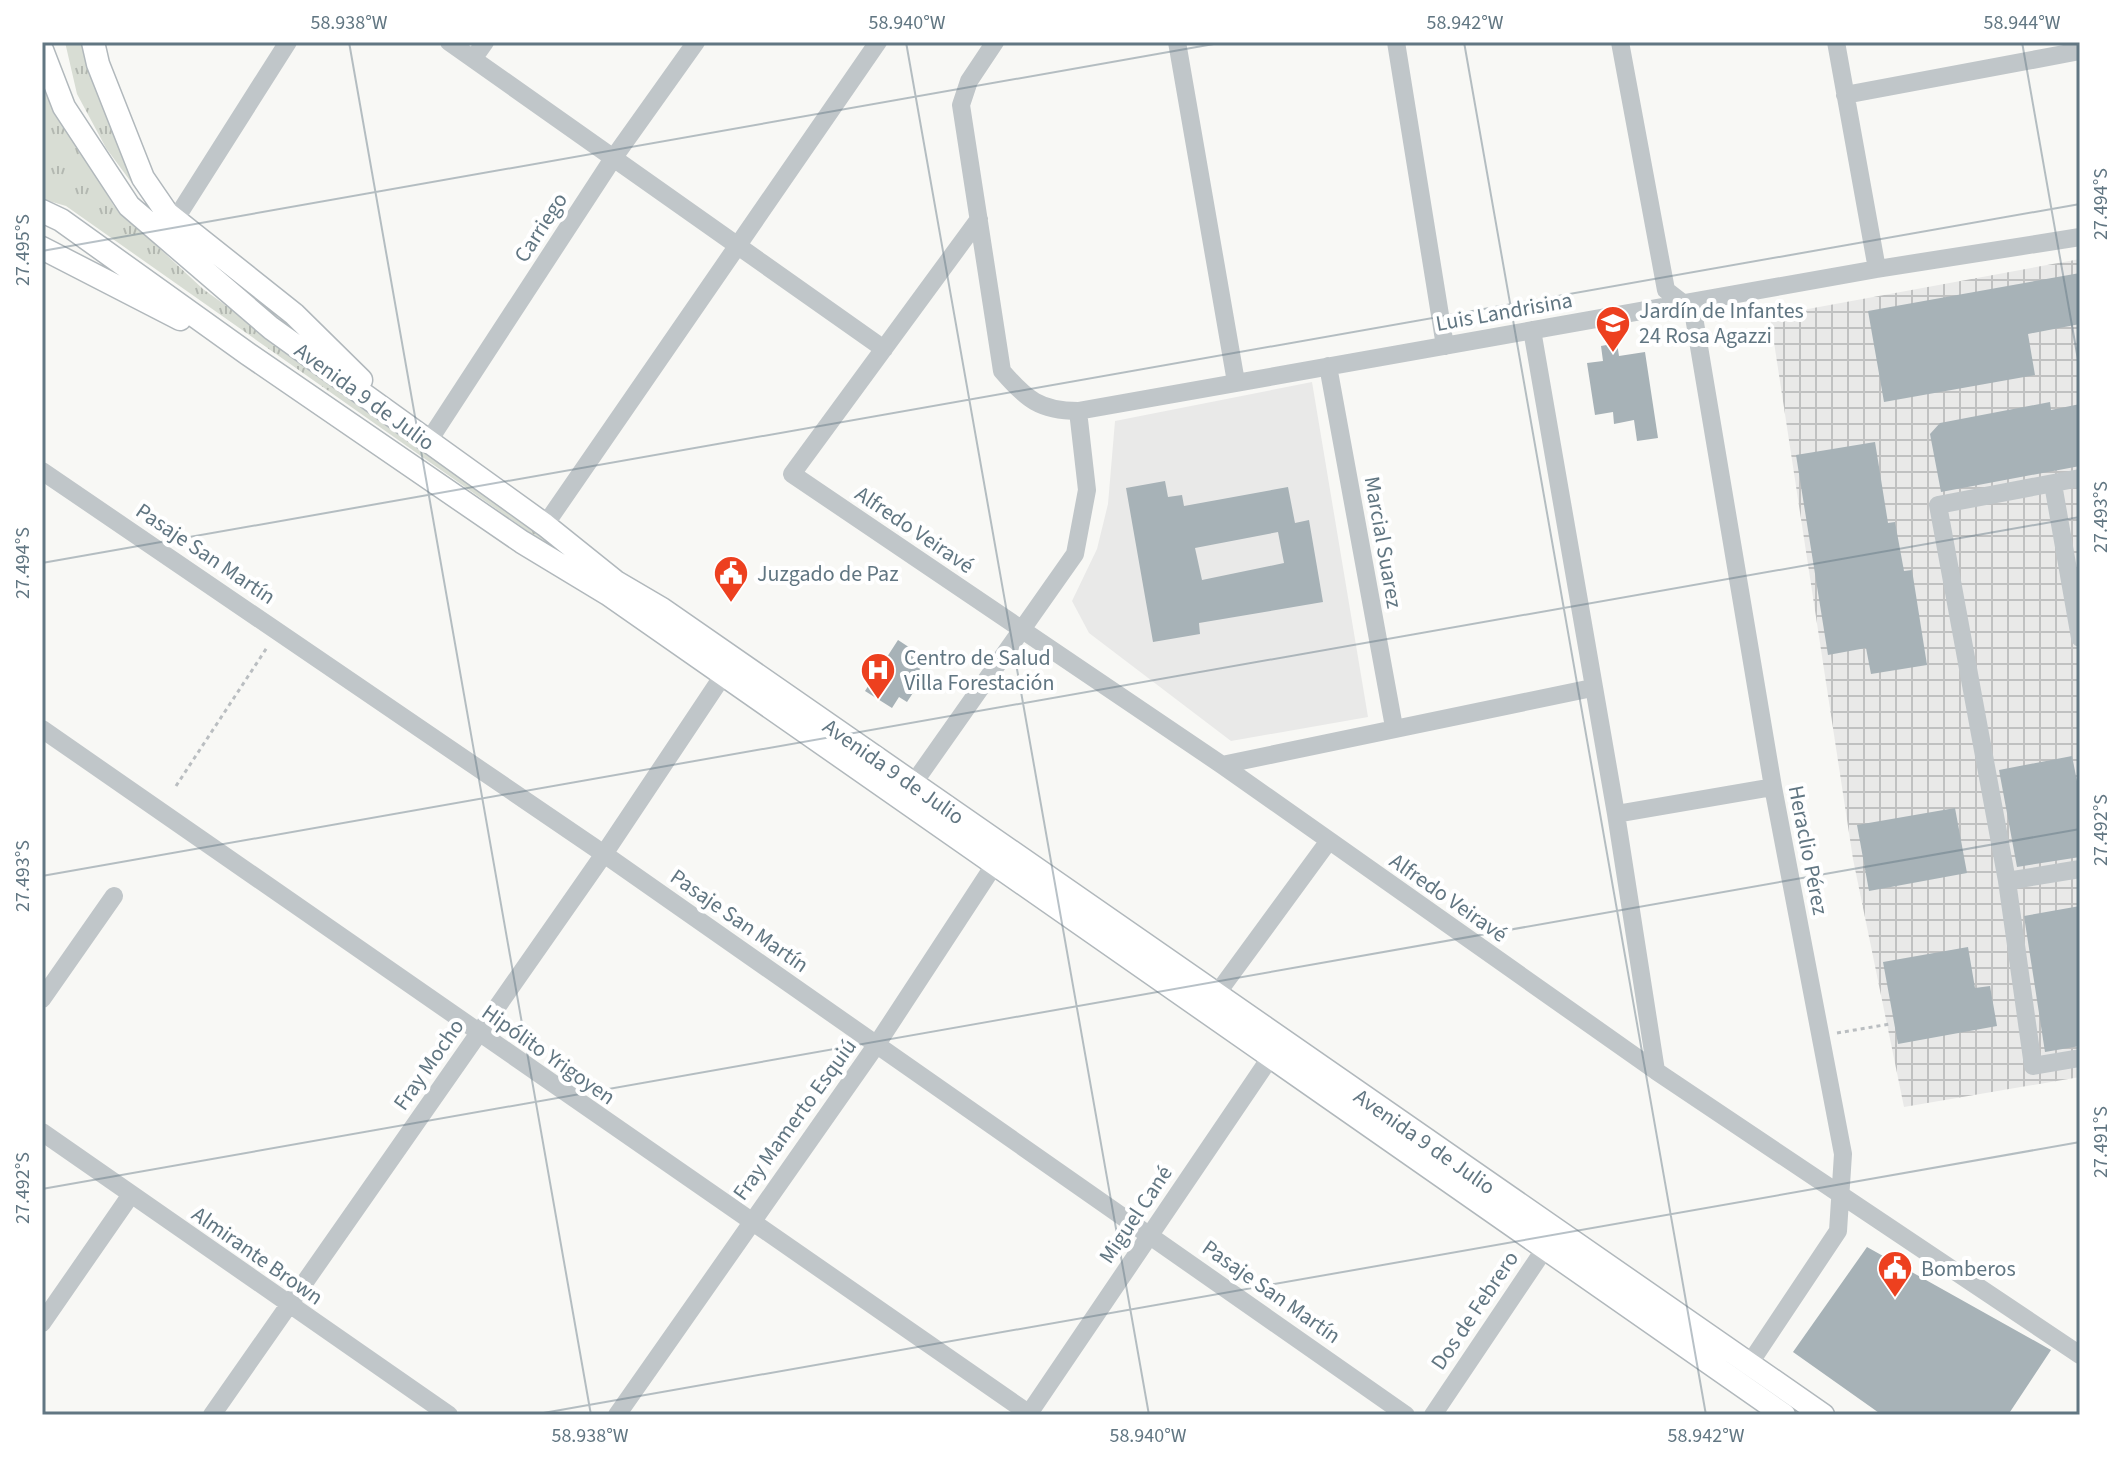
<svg xmlns="http://www.w3.org/2000/svg" width="2122" height="1457" viewBox="0 0 2122 1457" font-family="'Source Sans 3',sans-serif">
  <defs>
    <pattern id="industrial-grid" width="8" height="8" patternUnits="userSpaceOnUse" patternTransform="scale(2)"><rect width="8" height="8" fill="#e9e9e8"/><path d="M0 4h8M4 0v8" fill="none" stroke="#c0c1c1"/></pattern>
    <pattern id="grass-tufts" width="24" height="20" patternUnits="userSpaceOnUse" patternTransform="scale(2)"><rect width="24" height="20" fill="#d8ddd4"/><path d="M3 7l-1-3M5 7V3M7 7l1-3M15 17l-1-3M17 17v-4M19 17l1-3" fill="none" stroke="#b3b8b1"/></pattern>
  </defs>
  <rect width="100%" height="100%" fill="#f8f8f5"/>
  <path fill="#e9e9e8" d="M1312 382 1368 717 1231 741 1089 633 1072 601 1097 549 1108 504 1115 421Z"/>
  <path fill="url(#industrial-grid)" d="M2080 259V1077L1904 1107 1853 859 1770 316Z"/>
  <path fill="url(#grass-tufts)" d="M65 42H85L128 160 320 349 165 228 106 148 77 94Z
    M42 79 72 137 114 206 203 289 552 541 563 556 66 206 42 199Z"/>
  <path fill="#a7b2b7" fill-rule="evenodd" d="M2080 273V324L2028 334 2035 375 1884 402 1868 311Z
    M1617 343 1619 356 1645 352 1658 438 1637 441 1634 420 1614 424 1613 412 1595 415 1587 363 1603 361 1601 346Z
    M2050 402 2051 410 2080 404V466L1941 492 1930 434 1940 423Z
    M1875 442 1888 523 1895 522 1904 571 1912 570 1927 665 1871 674 1866 648 1828 655 1796 455Z
    M1165 481 1168 497 1182 495 1184 506 1288 487 1295 523 1309 520 1323 602 1199 623 1200 634 1153 642 1126 488ZM1278 532 1284 563 1202 580 1195 548Z
    M898 640 927 659 918 672 924 676 907 702 899 697 892 708 865 691Z
    M2072 756 2080 796V857L2017 867 1999 770Z
    M1955 808 1967 873 1869 891 1857 825Z
    M2080 906V1046L2045 1052 2024 916Z
    M1968 947 1975 988 1990 986 1997 1026 1898 1044 1883 962Z
    M1867 1247 2051 1350 2008 1415H1882L1793 1352Z"/>
  <g fill="none" stroke-linecap="round" stroke-linejoin="round">
    <g stroke="#b1b8bc" stroke-width="25">
      <path id="major" d="M93 42 98 64 143 178 167 213 294 314 361 380
        M42 50 64 107 129 206 271 328 545 525 616 582 662 609 1823 1415
        M42 211 61 220 248 354 522 542 608 594 1784 1415
        M42 248 180 319"/>
    </g>
    <path stroke="#babec1" stroke-width="3" stroke-dasharray="4 4" stroke-linecap="butt" d="M176 786 268 646
      M1837 1033 1890 1024"/>
    <path stroke="#c0c6c9" stroke-width="18" d="M449 42 884 349
      M995 42 969 81 961 105 1002 371C1026 399 1040 411 1078 411L1877 269 2080 237
      M1177 42 1236 382
      M1396 42 1445 346
      M1620 42 1666 290 1693 311 1773 787 1843 1154 1838 1231 1742 1375
      M1836 42 1877 269
      M473 59 485 42
      M1845 95 2080 51
      M979 219 792 474 1222 765 1656 1071 2080 1355
      M175 220 288 42
      M1532 330 1616 814 1656 1071
      M1328 366 1394 727
      M428 442 612 160 696 42
      M42 471 604 854 1406 1415
      M2080 478 1938 505 2007 881 2033 1066 2080 1058
      M2053 484 2080 638
      M545 525 878 42
      M42 729 1031 1415
      M1222 765 1592 688
      M913 784 1075 554 1087 490 1078 411
      M1616 814 1773 787
      M2007 881 2080 869
      M1216 995 1328 842
      M42 999 114 896
      M42 1132 449 1415
      M42 1323 130 1196
      M212 1415 604 854 730 665
      M617 1415 877 1044 1002 853
      M1028 1415 1278 1046
      M1433 1415 1552 1238"/>
    <use href="#major" stroke="#fff" stroke-width="22"/>
  </g>
  <path fill="none" stroke="#617682" stroke-width="2" stroke-opacity="0.45" d="M349 42 591 1415M906 42 1149 1415M1464 42 1706 1415M2022 42 2080 371M42 251 1225 42M42 563 2080 204M42 876 2080 517M42 1189 2080 829M532 1415 2080 1142"/>
  <defs>
    <g id="school-pin" transform="scale(1.8)"><path d="M0 17L-7.5 6A9.5 9.5 0 1 1 7.5 6Z" fill="#ed401f" stroke="#fff"/><path d="M0-5L7-2L0 1L-7-2ZM-4 1L0 2.5L4 1V4Q0 6-4 4Z" fill="#fff"/></g>
    <g id="civic-pin" transform="scale(1.8)"><path d="M0 17L-7.5 6A9.5 9.5 0 1 1 7.5 6Z" fill="#ed401f" stroke="#fff"/><path d="M-.6-6.5H3V-4.5H.6V-3L4-1V1h2V6H-6V1h2V-1L-.6-3ZM-1.2 2.5V6h2.4V2.5Z" fill="#fff"/></g>
    <g id="hospital-pin" transform="scale(1.8)"><path d="M0 17L-7.5 6A9.5 9.5 0 1 1 7.5 6Z" fill="#ed401f" stroke="#fff"/><path d="M-5-5h3v3.5h4V-5h3V5h-3V1.5h-4V5h-3Z" fill="#fff"/></g>
  </defs>
  <g fill-rule="evenodd">
    <use href="#school-pin" x="1613" y="323"/>
    <use href="#civic-pin" x="731" y="573"/>
    <use href="#hospital-pin" x="878" y="670"/>
    <use href="#civic-pin" x="1895" y="1268"/>
  </g>
  <g text-anchor="middle" stroke-width="8" stroke-linejoin="round" paint-order="stroke">
    <g font-size="22" fill="#617682" stroke="#fff">
      <text transform="translate(540 227) rotate(-57)" y="8">Carriego</text>
      <text transform="translate(1504 311) rotate(-10)" y="8">Luis Landrisina</text>
      <text transform="translate(365 396) rotate(36)" y="8">Avenida 9 de Julio</text>
      <text transform="translate(915 529) rotate(34)" y="8">Alfredo Veiravé</text>
      <text transform="translate(1384 542) rotate(80)" y="8">Marcial Suarez</text>
      <text transform="translate(206 553) rotate(34)" y="8">Pasaje San Martín</text>
      <text transform="translate(894 771) rotate(35)" y="8">Avenida 9 de Julio</text>
      <text transform="translate(1809 850) rotate(79)" y="8">Heraclio Pérez</text>
      <text transform="translate(1449 897) rotate(35)" y="8">Alfredo Veiravé</text>
      <text transform="translate(740 920) rotate(35)" y="8">Pasaje San Martín</text>
      <text transform="translate(549 1054) rotate(35)" y="8">Hipólito Yrigoyen</text>
      <text transform="translate(428 1064) rotate(-55)" y="8">Fray Mocho</text>
      <text transform="translate(794 1119) rotate(-54)" y="8">Fray Mamerto Esquiú</text>
      <text transform="translate(1425 1141) rotate(35)" y="8">Avenida 9 de Julio</text>
      <text transform="translate(1135 1214) rotate(-56)" y="8">Miguel Cané</text>
      <text transform="translate(258 1255) rotate(35)" y="8">Almirante Brown</text>
      <text transform="translate(1272 1291) rotate(35)" y="8">Pasaje San Martín</text>
      <text transform="translate(1474 1310) rotate(-56)" y="8">Dos de Febrero</text>
    </g>
    <g font-size="22" fill="#617682" stroke="#fff" text-anchor="start">
      <text x="1639" y="318">Jardín de Infantes<tspan x="1639" dy="25">24 Rosa Agazzi</tspan></text>
      <text x="757" y="581">Juzgado de Paz</text>
      <text x="904" y="665">Centro de Salud<tspan x="904" dy="25">Villa Forestación</tspan></text>
      <text x="1921" y="1276">Bomberos</text>
    </g>
  </g>
  <rect width="2122" height="1457" fill="none" stroke="#ffffff" stroke-width="88"/>
  <rect x="44" y="44" width="2034" height="1369" fill="none" stroke="#617682" stroke-width="3"/>
  <g font-size="20" text-anchor="middle" fill="#617682">
    <text x="349" y="29">58.938°W</text>
    <text x="907" y="29">58.940°W</text>
    <text x="1465" y="29">58.942°W</text>
    <text x="2022" y="29">58.944°W</text>
    <text transform="translate(2100 204) rotate(-90)" y="7">27.494°S</text>
    <text transform="translate(22 250) rotate(-90)" y="7">27.495°S</text>
    <text transform="translate(2100 517) rotate(-90)" y="7">27.493°S</text>
    <text transform="translate(22 563) rotate(-90)" y="7">27.494°S</text>
    <text transform="translate(2100 830) rotate(-90)" y="7">27.492°S</text>
    <text transform="translate(22 876) rotate(-90)" y="7">27.493°S</text>
    <text transform="translate(2100 1142) rotate(-90)" y="7">27.491°S</text>
    <text transform="translate(22 1188) rotate(-90)" y="7">27.492°S</text>
    <text x="590" y="1442">58.938°W</text>
    <text x="1148" y="1442">58.940°W</text>
    <text x="1706" y="1442">58.942°W</text>
  </g>
</svg>
